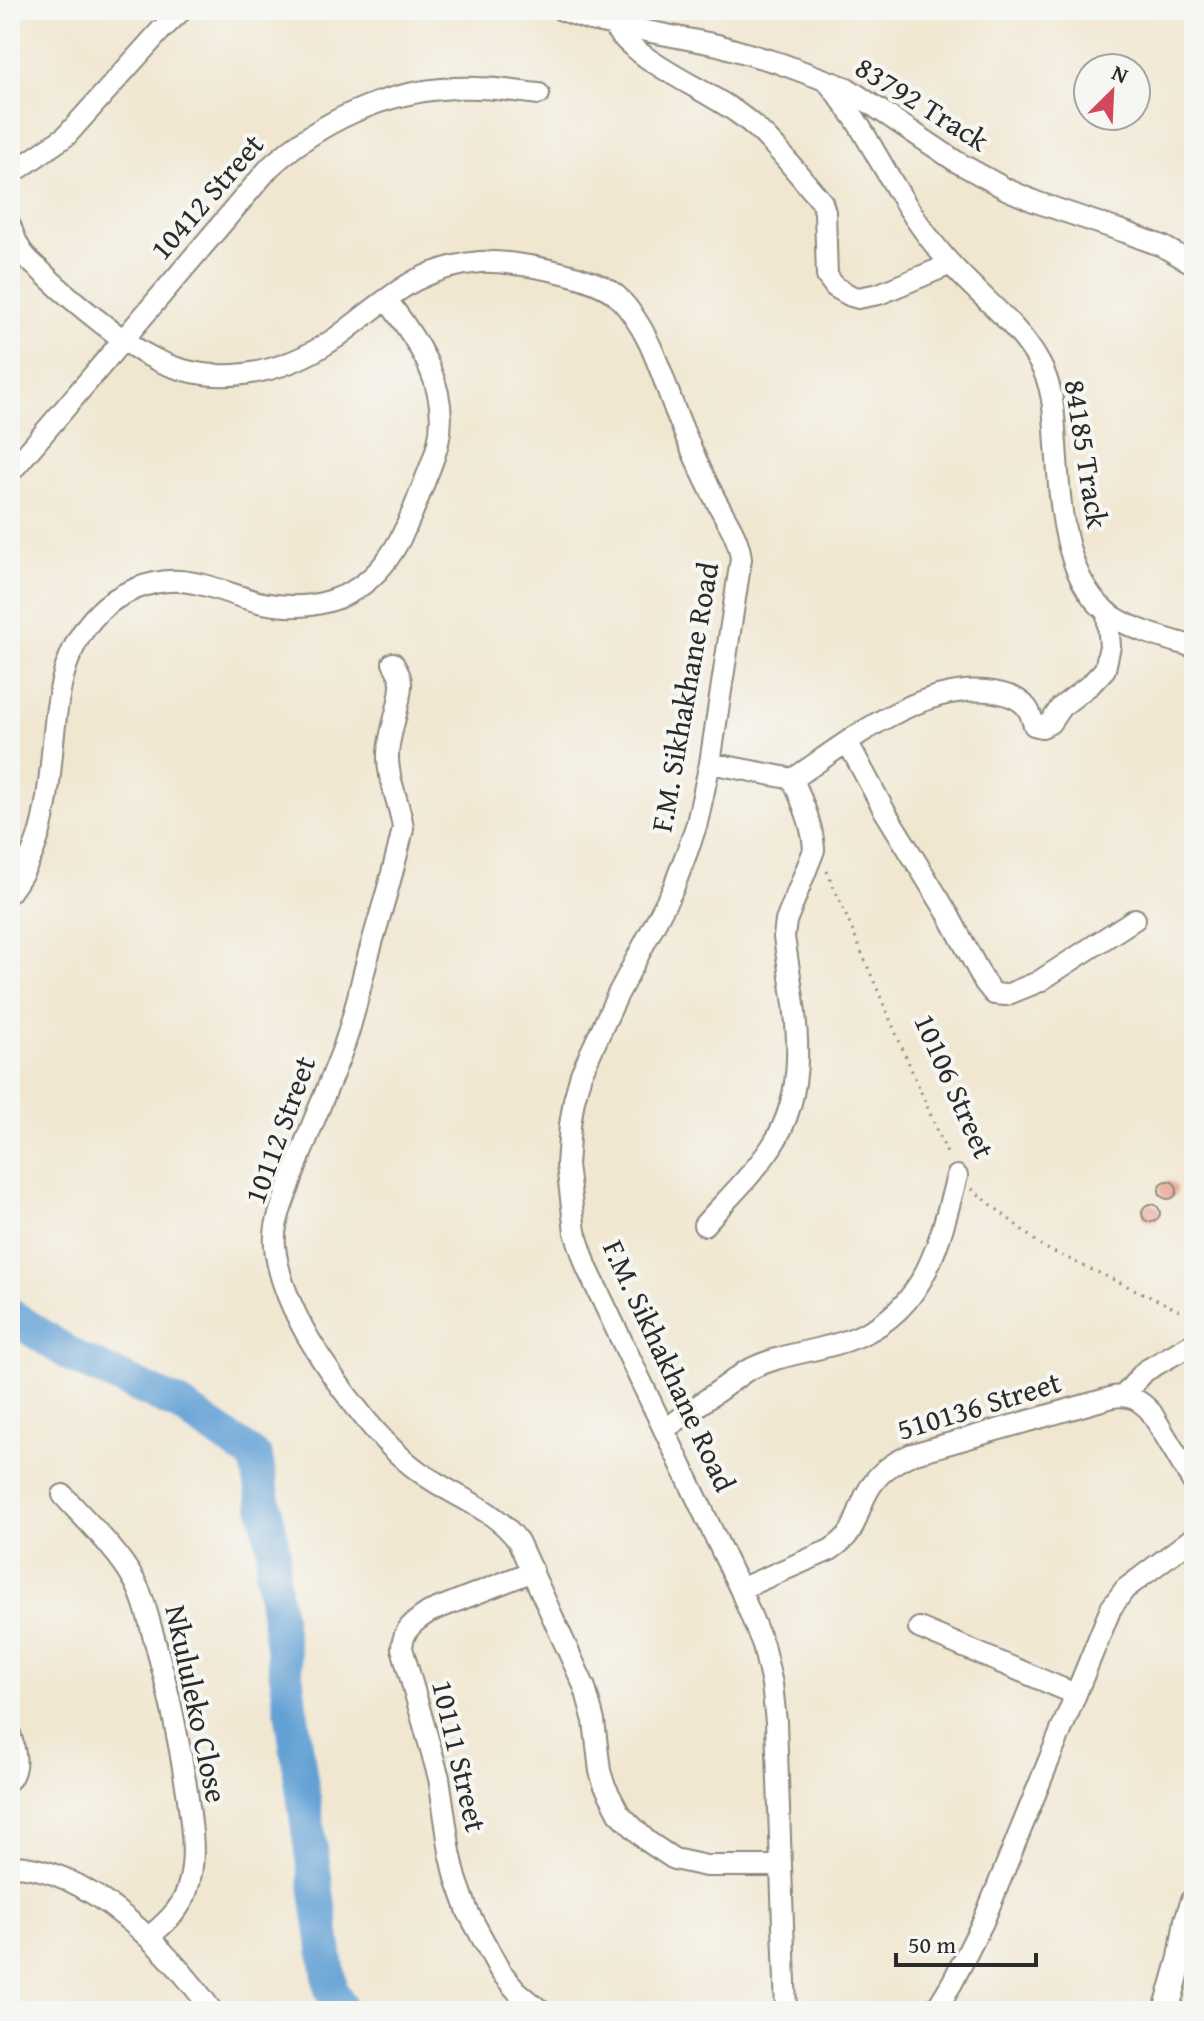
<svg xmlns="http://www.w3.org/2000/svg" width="1204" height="2021" viewBox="0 0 1204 2021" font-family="'Gentium Book Plus',serif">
  <rect width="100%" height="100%" fill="#f6f6f2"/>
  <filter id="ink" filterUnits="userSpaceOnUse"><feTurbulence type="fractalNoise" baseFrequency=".0125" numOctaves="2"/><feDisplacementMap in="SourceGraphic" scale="16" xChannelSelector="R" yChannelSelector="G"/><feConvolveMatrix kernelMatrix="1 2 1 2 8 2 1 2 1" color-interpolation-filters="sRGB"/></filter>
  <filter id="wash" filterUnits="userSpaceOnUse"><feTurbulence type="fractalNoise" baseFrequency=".006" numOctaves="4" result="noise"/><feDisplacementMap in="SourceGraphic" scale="32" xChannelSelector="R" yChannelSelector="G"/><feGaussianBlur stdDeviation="1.8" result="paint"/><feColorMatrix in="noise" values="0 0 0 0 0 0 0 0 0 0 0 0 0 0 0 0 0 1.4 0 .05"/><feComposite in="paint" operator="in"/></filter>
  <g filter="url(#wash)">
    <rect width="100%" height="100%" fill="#f1e7d1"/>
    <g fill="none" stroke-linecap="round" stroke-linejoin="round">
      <path stroke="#64a1d5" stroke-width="34" d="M10 1315 74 1357 179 1405 256 1458 274 1552 272 1576 331 1990 342 2011"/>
    </g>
    <g id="blocks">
      <path fill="#e79a85" d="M1159 1190a9 9 0 1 1 18 0a9 9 0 1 1-18 0Z
        M1142 1213a9 9 0 1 1 18 0a9 9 0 1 1-18 0Z"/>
    </g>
  </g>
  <g filter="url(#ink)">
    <use href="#blocks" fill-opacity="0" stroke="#8e897e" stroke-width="2"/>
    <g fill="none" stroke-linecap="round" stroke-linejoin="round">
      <g stroke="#8e897e" stroke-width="24">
        <path id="minor" d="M562 10 590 20 718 45 779 63 847 88 957 162 1006 189 1036 202 1125 232 1162 246 1194 264
          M612 25C640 64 700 86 739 114 769 135 792 167 816 195L822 202 825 212 827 276 835 287 851 296 858 298 879 294 951 264
          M827 81C838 96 850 110 859 125 885 169 909 215 942 254 972 291 1015 319 1039 362 1054 388 1054 415 1056 445 1060 500 1062 584 1114 617 1138 632 1168 639 1194 647
          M10 175 66 136 161 30 182 10
          M10 225C13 234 17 245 23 253 27 259 34 265 40 270 60 290 82 308 104 325 119 336 133 348 149 356 211 390 281 376 337 337 363 318 388 295 416 280 436 270 457 264 480 262 511 260 597 275 618 297 649 329 660 370 675 410 687 440 700 470 715 499 725 518 739 537 741 559L710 763 697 823 690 844 673 889 618 994 591 1052 581 1074 574 1100 570 1125 567 1165 575 1232 587 1268 740 1589 763 1645 772 1684 776 1722 786 2011
          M10 473 270 167C327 115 400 85 478 88 498 88 519 92 539 94
          M393 663C397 670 402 678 401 686 400 708 389 731 388 754 387 780 400 803 403 828 394 872 380 914 368 957 359 989 354 1020 342 1051 325 1096 304 1141 289 1187 282 1205 273 1226 275 1246 280 1305 330 1376 367 1421 386 1444 409 1467 435 1482 465 1501 497 1512 518 1541L585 1688 594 1721 600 1771 604 1784 619 1813 647 1841 674 1859 706 1866H781
          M848 743 884 810 948 914 985 983 994 994 1006 995 1038 982 1135 919
          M793 779C848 742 923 680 994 692 1006 694 1020 698 1027 708 1031 713 1032 720 1034 725L1042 727 1050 723 1061 707 1091 684 1105 669 1110 646 1107 612
          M10 892C28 868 40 839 45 809 58 744 47 664 98 613 117 593 152 579 180 581 209 583 235 597 263 603 308 612 353 602 383 565 402 542 413 511 424 483 429 470 435 457 438 443 451 389 418 341 387 300
          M704 1225C726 1200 753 1175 772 1146 813 1083 794 1007 784 937L786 921 814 850C813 825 802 802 793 779L710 763
          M1124 1395 1145 1371 1194 1343
          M664 1430 746 1371C781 1353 811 1353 846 1341 925 1315 938 1246 957 1176
          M63 1495C87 1522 116 1548 134 1580 144 1597 148 1618 154 1638 169 1691 180 1744 188 1799 192 1830 197 1861 187 1890 181 1910 164 1924 149 1937
          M533 1571 429 1612C414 1622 403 1629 402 1648L439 1778 450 1852 456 1878 468 1912 500 1971 517 1991 541 2011
          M740 1589 830 1550C860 1531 853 1517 868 1491 877 1473 894 1462 912 1454L1113 1397C1130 1394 1140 1400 1151 1412L1194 1484
          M919 1628 1075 1694
          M10 1733C14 1749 20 1764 10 1779
          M10 1866C85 1865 172 1953 212 2011
          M935 2011 952 1983 983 1922 1111 1608 1125 1589 1194 1537"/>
      </g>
      <g stroke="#8e897e" stroke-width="28">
        <path id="tertiary" d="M1166 2011 1181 1958 1187 1920 1194 1900"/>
      </g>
      <path stroke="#8e897e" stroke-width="3" stroke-dasharray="2 6" stroke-linecap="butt" d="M827 871 949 1158
        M972 1189 1043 1247 1181 1311"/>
      <use href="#minor" stroke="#fff" stroke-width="20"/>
      <use href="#tertiary" stroke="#fff" stroke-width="24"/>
    </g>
  </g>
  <g text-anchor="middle" stroke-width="8" stroke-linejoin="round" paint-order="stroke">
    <g font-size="30" fill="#2b2b2b" stroke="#f6f6f2">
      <text transform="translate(922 104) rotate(32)" y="10">83792 Track</text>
      <text transform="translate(207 197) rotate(-49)" y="10">10412 Street</text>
      <text transform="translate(1086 454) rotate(81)" y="10">84185 Track</text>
      <text transform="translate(685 697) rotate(-80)" y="10">F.M. Sikhakhane Road</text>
      <text transform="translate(954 1086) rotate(66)" y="10">10106 Street</text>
      <text transform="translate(280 1130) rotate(-70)" y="10">10112 Street</text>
      <text transform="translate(669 1366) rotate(65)" y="10">F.M. Sikhakhane Road</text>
      <text transform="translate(979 1406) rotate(-17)" y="10">510136 Street</text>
      <text transform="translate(196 1704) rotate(78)" y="10">Nkululeko Close</text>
      <text transform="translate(459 1756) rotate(77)" y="10">10111 Street</text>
    </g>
  </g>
  <rect width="1204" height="2021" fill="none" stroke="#f6f6f2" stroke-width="40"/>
  <g transform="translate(1112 92) rotate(24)"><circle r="38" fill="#f6f6f2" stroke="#a5a5a2" stroke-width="2"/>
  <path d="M0-6L14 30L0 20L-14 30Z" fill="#d1495b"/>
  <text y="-12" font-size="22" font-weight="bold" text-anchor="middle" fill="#2b2b2b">N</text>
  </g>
  <path d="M896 1953v12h140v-12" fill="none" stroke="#2b2b2b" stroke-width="4"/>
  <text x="908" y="1953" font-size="24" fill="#2b2b2b" stroke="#f6f6f2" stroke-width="6" paint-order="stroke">50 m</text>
</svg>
